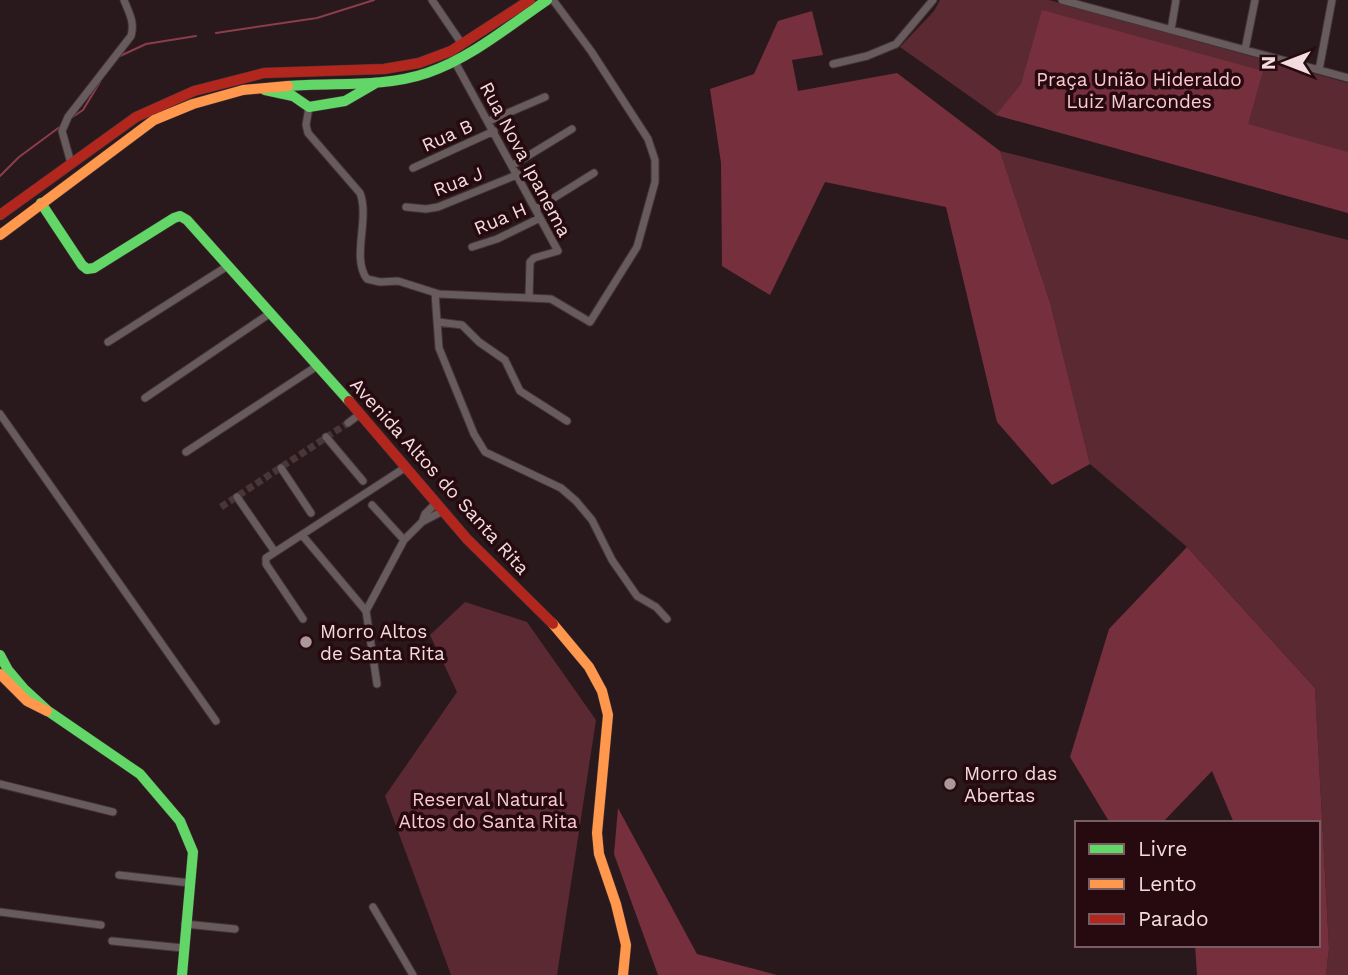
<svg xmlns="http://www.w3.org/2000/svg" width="1348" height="975" viewBox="0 0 1348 975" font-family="'Work Sans',sans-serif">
  <rect width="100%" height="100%" fill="#2a191c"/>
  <path fill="#5a2932" d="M940 0H1049L1348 83V213L996 115 900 47 934 11Z
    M1000 151 1348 240V975H1326L1329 948 1315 688 1187 547 1090 464 1050 302Z
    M465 602 527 622 596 720 557 975H451L385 796 457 692 430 635Z"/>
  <path fill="#762f3d" d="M1042 10 1263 71 1248 124 1348 152V213L996 115 1021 84Z
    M812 11 823 55 792 60 798 91 897 73 1000 151 1050 302 1090 464 1052 485 997 422 946 207 825 182 770 295 722 266 721 163 710 89 754 74 778 21Z
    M1187 547 1315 688 1329 948 1326 975H1197L1195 945H1318V823H1234L1212 771 1162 823H1110L1070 757 1109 629Z
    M618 808 697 954 777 975H658L614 854Z"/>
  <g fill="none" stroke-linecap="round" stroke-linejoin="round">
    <path stroke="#8a3e4b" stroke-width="2" d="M216 33 317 18 374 0
      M120 56 146 44 196 36
      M71 118 83 110 100 82
      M0 176 19 157 61 126"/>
    <path stroke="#483639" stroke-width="7" stroke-dasharray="7 3.5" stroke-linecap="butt" d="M221 507 348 423"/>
    <g stroke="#433537" stroke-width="9">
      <path id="street" d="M432 0 462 44
        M1062 0 1348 78
        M1171 30 1176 0
        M1245 50 1255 0
        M455 62 558 251 534 258 530 262 529 298
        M833 64 867 56 896 44 933 0
        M1319 70 1332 0
        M309 107 306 125 308 133 360 193C370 219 351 258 367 279L380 282 398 281 439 294 551 299 590 322 637 247 655 182V160L648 139 591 51 553 0
        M489 121 545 97
        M71 163 62 131 68 117 131 36C135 22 129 13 124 0
        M513 165 572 129
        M413 168 494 131
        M406 207 426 209 438 207 519 174
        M536 209 594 173
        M472 247 497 239 540 218
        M435 293 439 348 474 434 485 452 561 488 576 501 592 520 612 560 637 596 656 607 667 619
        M438 322 462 325 479 342 505 360 520 391 567 421
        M108 342 226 267
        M145 398 269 314
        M0 414 216 721
        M348 423 360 414
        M326 437 363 481
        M186 452 317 366
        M281 468 311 513
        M237 497 275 552
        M372 505 404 540
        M422 522 443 511
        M302 535 366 611
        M303 619 266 564V558L406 467
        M377 684 366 611 404 540 422 522 425 514 436 503
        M0 784 113 812
        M119 875 190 883
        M373 907 413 975
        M0 912 101 925
        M185 924 235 929
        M112 941 183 948"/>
    </g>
    <g stroke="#433537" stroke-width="11">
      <path id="fast" d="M288 86C334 82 383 88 427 73 471 58 509 26 547 0
        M265 90 293 96 309 107 345 101 376 83
        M41 203 82 265 87 269 94 268 174 218 180 216 187 220 349 401
        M0 655 8 670 24 689 48 711 140 774 180 821 193 852 182 975"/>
    </g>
    <g stroke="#433537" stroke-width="11">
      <path id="slow" d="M0 235 154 120 193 104 243 90 288 86
        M553 624 589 667 602 691 608 715 597 833 599 854 616 904 626 945 623 975
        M0 674 27 701 47 711"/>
    </g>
    <g stroke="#433537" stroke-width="11">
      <path id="jam" d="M0 215 136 117 194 91 264 73 384 69 419 63 451 51 530 0
        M349 401 467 539 553 624"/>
    </g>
    <use href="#street" stroke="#685b5d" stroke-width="7"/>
    <use href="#fast" stroke="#63d668" stroke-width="10"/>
    <use href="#slow" stroke="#ff974d" stroke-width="10"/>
    <use href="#jam" stroke="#b3261e" stroke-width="10"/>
  </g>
  <g fill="#ac989a" stroke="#260a0f" stroke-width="2.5">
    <circle cx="306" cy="642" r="7"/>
    <circle cx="950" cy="784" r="7"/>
  </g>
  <g text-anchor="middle" stroke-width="7" stroke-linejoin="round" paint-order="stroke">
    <g font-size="19" fill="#fbcacf" stroke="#260a0f">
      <text x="1139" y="86">Praça União Hideraldo<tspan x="1139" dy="22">Luiz Marcondes</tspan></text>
      <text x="488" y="806">Reserval Natural<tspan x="488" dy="22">Altos do Santa Rita</tspan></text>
    </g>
    <g font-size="19" fill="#f2dcde" stroke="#260a0f">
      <text transform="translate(447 135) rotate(-24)" y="7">Rua B</text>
      <text transform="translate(526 159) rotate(62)" y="7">Rua Nova Ipanema</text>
      <text transform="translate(458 181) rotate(-21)" y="7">Rua J</text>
      <text transform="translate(500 218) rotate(-23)" y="7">Rua H</text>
      <text transform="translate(440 476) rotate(48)" y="7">Avenida Altos do Santa Rita</text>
    </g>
    <g font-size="19" fill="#f2dcde" stroke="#260a0f" text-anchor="start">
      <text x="320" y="638">Morro Altos<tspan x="320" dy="22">de Santa Rita</tspan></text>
      <text x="964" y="780">Morro das<tspan x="964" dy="22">Abertas</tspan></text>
    </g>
  </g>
  <rect x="1075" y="821" width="245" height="126" fill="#260a0f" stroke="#785e62" stroke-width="2"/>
  <rect x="1089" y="844" width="35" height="10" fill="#63d668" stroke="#785e62" stroke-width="2"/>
  <text x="1138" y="856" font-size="21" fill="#f2dcde">Livre</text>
  <rect x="1089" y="879" width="35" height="10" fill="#ff974d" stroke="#785e62" stroke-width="2"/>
  <text x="1138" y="891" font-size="21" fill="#f2dcde">Lento</text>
  <rect x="1089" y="914" width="35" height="10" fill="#b3261e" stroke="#785e62" stroke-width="2"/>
  <text x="1138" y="926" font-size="21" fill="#f2dcde">Parado</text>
  <g transform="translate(1285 63) rotate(270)" stroke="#260a0f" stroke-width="5" paint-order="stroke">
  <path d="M0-5L12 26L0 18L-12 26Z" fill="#f2dcde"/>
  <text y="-10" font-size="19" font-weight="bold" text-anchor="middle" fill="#f2dcde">N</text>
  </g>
</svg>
